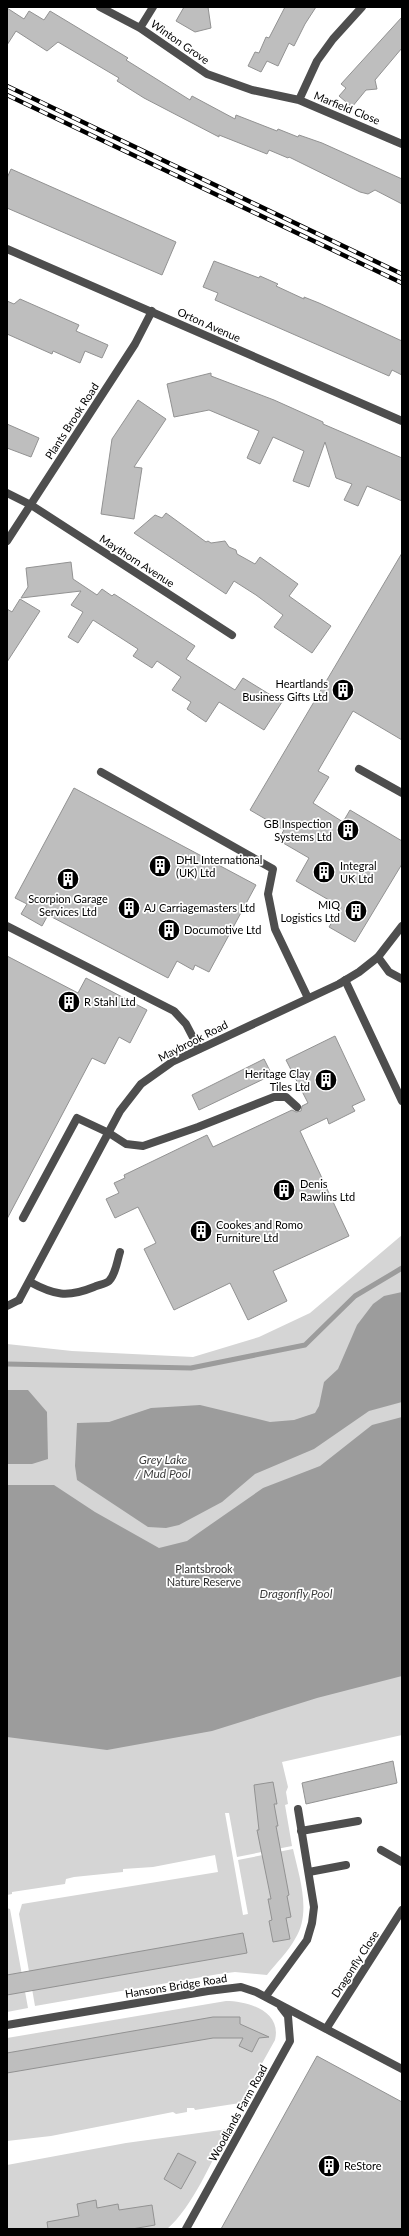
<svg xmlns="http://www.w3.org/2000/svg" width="409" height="2236" viewBox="0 0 409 2236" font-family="Lato,sans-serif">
  <rect width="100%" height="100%" fill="#fff"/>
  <path fill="#d5d5d5" d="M402 1235V1735L282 1762 288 1787 286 1792 288 1804 285 1805 292 1846 237 1857 229 1813H225L243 1915 248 1914 238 1860 293 1849C299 1876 312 1913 295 1939 288 1952 276 1963 267 1975L235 1972 219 1974 35 2006 19 1914 22 1904 218 1872 215 1855 153 1867 123 1869V1872L74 1877 66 1879 65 1884 12 1892V1894L7 1895V1344L72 1351 193 1357 259 1337 310 1313Z
    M7 1908 10 1909 28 2008 7 2012Z
    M226 2001C248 2001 282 2011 275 2040L240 2103 195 2110 194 2108H187V2112L176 2114 173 2112 51 2136 7 2141V2038Z
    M228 2129C213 2159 192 2208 167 2229H7V2165L126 2143Z"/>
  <path fill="#9c9c9c" d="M402 1292V1402L369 1411 314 1449 255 1474 222 1502 179 1525 166 1528 148 1527 77 1480 75 1466 77 1423 109 1422 151 1408 200 1405 270 1422 294 1420 315 1413 319 1406 324 1382 338 1369 357 1325 373 1304 384 1296Z
    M7 1390H28L47 1412 48 1459 32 1464H7Z
    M402 1417V1676L317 1698 212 1731 107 1750 7 1737V1485H54L95 1512 159 1548 187 1541 263 1488 320 1466 372 1425Z"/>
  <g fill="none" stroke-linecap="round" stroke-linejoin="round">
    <path stroke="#9c9c9c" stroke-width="5" d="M7 1364 191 1368 305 1345 355 1296 402 1268"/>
  </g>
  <path fill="#bebebe" stroke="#929292" d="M184 7H208L211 28 195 32 176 21Z
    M285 7H316L305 24 294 46 289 43 278 66 267 61 261 72 248 66 255 52 259 53 266 37 269 38Z
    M7 8 24 19 29 11 44 20 50 11 128 58 126 60 190 100 192 96 235 119 236 115 277 131 278 129 298 137 299 135 322 143 402 179V204L375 190 368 194 360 192 289 157 288 158 269 150 267 154 219 135V137L144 98 117 81 119 78 58 42 47 51 16 31 7 45Z
    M402 17V48L375 80 377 89 366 90 352 107 339 96 346 88 341 84Z
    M11 169 176 242 162 275 7 208V178Z
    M214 261 259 278 260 276 278 284 276 286 304 299V297L319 303 402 341V375L392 370 389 376 215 300 218 293 203 287Z
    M20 299 79 325 76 331 108 345 102 358 85 351 80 363 53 351 52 354 7 334V301L14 304Z
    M211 373V376L274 400 323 422V424L402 458V501L367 486 358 506 344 500 352 484 336 478 325 442 309 487 293 481 304 451 273 437 260 464 247 458 259 431 209 410 174 417 167 384Z
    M138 400 166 419 134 467 142 468 134 519 101 514 112 439Z
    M7 424 39 438 31 457 7 448Z
    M166 513 206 542 208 541 211 543 225 541 229 547 236 550 237 554 255 564 260 557 298 584 289 596 331 626 312 653 274 627 283 615 256 595 234 581 226 594 134 533 155 515 162 518Z
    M402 553V740L353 711 318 771 329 777 313 803 343 822 350 810 402 841V864L355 942 329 927 341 907 296 881 309 858 278 840 284 830 250 810Z
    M71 562 73 579 97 595 102 589 112 596 114 594 195 646 186 659 235 690 243 678 282 702 264 730 219 702 206 722 187 709 191 702 172 690 181 677 157 661 152 668 133 656 138 649 93 620 78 643 68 637 83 612 71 605 81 591 21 598 28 587 26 568Z
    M20 599 40 611 7 662V609L12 612Z
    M74 788 256 885 209 972 195 965 193 970 177 961 168 978 48 915 42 926 21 914 27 904 15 898Z
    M7 956 78 993 86 978 147 1010 130 1043 119 1037 105 1064 92 1058 7 1219Z
    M335 1036 365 1100 352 1106 355 1111 329 1124 327 1118 300 1131 349 1236 273 1271 287 1301 248 1320 230 1283 174 1310 144 1249 156 1243 138 1207 115 1218 106 1199 119 1193 114 1183 125 1178 124 1175 207 1135 213 1147 292 1110 296 1112 301 1111 302 1106 308 1103 286 1060Z
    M264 1059 272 1075 199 1110 192 1095Z
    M393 1761 397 1783 306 1804 302 1783Z
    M273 1782 277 1804H274L278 1826H276L289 1895 287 1896 291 1917 286 1918 290 1939 273 1942 269 1921 272 1920 268 1899H271L257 1830H259L254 1785Z
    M243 1933 247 1953 7 1995V1975Z
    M213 2017H240V2024L269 2037 259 2038 252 2052 239 2046 243 2038H213L7 2073V2053Z
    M317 2056 402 2102V2229H221Z
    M178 2153 196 2162 181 2189 164 2179Z
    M96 2200 97 2208 118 2204 119 2210 152 2205 155 2225 132 2229H48L47 2222 79 2216 77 2204Z"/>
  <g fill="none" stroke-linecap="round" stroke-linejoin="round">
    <path stroke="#4e4e4e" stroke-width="8" d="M359 769 402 793
      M101 772 273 869 268 894 275 929 308 998
      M7 926 174 1011 186 1024 199 1049
      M378 957 389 972 402 979
      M345 980 402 1101
      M23 1218 77 1118 109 1133 126 1144 143 1146 198 1127 274 1097H286L297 1107
      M30 1282C54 1295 67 1298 94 1287 98 1285 106 1284 109 1281 116 1274 117 1261 120 1252
      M7 1306 19 1300
      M309 1872 346 1865"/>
    <path stroke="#4e4e4e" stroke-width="8" d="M100 7 140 28 207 74 252 90 299 100 402 144
      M140 28 153 7
      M299 100 317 61 333 39 362 7
      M7 249 402 421
      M7 493 31 505 232 635
      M7 541 135 344 152 311
      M19 1300 120 1111 141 1084 172 1062 339 984 359 972 378 957 402 926
      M301 1831 358 1821
      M381 1850 402 1862
      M266 1996 307 1940 312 1923 314 1907 298 1809
      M7 2025 208 1991 241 1987 256 1992 402 2069
      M326 2029 402 1910
      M186 2229 290 2041 288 2016 281 2007"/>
    <g stroke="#000" stroke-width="4.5">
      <path id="rail" d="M7 86 402 274
        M7 95 402 283"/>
    </g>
    <use href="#rail" stroke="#fff" stroke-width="3" stroke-dasharray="9" stroke-linecap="butt"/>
  </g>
  <defs>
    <g id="building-disc" transform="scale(1.15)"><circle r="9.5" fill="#000" stroke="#fff"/><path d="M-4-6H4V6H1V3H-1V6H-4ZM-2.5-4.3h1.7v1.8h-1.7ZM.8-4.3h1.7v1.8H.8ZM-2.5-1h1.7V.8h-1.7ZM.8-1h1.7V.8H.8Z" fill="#fff"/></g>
  </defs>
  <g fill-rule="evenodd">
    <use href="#building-disc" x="343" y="690"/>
    <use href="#building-disc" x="348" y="830"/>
    <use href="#building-disc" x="160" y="866"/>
    <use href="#building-disc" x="324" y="872"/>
    <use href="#building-disc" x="68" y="879"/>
    <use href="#building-disc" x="129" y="908"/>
    <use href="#building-disc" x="356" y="911"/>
    <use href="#building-disc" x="169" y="930"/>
    <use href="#building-disc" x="69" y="1002"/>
    <use href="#building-disc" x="326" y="1080"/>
    <use href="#building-disc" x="284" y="1190"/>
    <use href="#building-disc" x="201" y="1231"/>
    <use href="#building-disc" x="329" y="2166"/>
  </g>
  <g text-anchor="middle" stroke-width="3.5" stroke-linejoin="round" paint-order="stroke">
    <g font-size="11" fill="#000" stroke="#fff">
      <text transform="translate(180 42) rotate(35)" y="4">Winton Grove</text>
      <text transform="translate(347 108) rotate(22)" y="4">Marfield Close</text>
      <text transform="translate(209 325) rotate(24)" y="4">Orton Avenue</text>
      <text transform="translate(72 421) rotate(-57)" y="4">Plants Brook Road</text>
      <text transform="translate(137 561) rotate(33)" y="4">Maythorn Avenue</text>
      <text transform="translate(193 1041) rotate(-27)" y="4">Maybrook Road</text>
      <text transform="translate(355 1964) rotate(-57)" y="4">Dragonfly Close</text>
      <text transform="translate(176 1986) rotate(-9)" y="4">Hansons Bridge Road</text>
      <text transform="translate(238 2113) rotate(-61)" y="4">Woodlands Farm Road</text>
    </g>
    <g font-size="11" fill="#000" stroke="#fff" text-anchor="start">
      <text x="328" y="688" text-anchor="end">Heartlands<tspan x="328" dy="13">Business Gifts Ltd</tspan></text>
      <text x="332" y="828" text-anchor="end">GB Inspection<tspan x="332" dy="13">Systems Ltd</tspan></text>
      <text x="176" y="864">DHL International<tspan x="176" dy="13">(UK) Ltd</tspan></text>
      <text x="340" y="870">Integral<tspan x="340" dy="13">UK Ltd</tspan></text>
      <text x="68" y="903" text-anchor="middle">Scorpion Garage<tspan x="68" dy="13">Services Ltd</tspan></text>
      <text x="340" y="909" text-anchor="end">MIQ<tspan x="340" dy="13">Logistics Ltd</tspan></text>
      <text x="144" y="912">AJ Carriagemasters Ltd</text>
      <text x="184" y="934">Documotive Ltd</text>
      <text x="84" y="1006">R Stahl Ltd</text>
      <text x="310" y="1078" text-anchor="end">Heritage Clay<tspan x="310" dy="13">Tiles Ltd</tspan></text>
      <text x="300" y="1188">Denis<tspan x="300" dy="13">Rawlins Ltd</tspan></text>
      <text x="216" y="1229">Cookes and Romo<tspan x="216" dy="13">Furniture Ltd</tspan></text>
      <text x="344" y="2170">ReStore</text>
    </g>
    <g font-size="11" fill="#2c2c2c" stroke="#fff">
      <text x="204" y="1573">Plantsbrook<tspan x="204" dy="13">Nature Reserve</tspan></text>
    </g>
    <g font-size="12" font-style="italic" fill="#3d3d3d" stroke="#fff">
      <text x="163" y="1464">Grey Lake<tspan x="163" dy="14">/ Mud Pool</tspan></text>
      <text x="296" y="1598">Dragonfly Pool</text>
    </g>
  </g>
  <rect width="409" height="2236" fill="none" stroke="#000000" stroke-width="16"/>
</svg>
